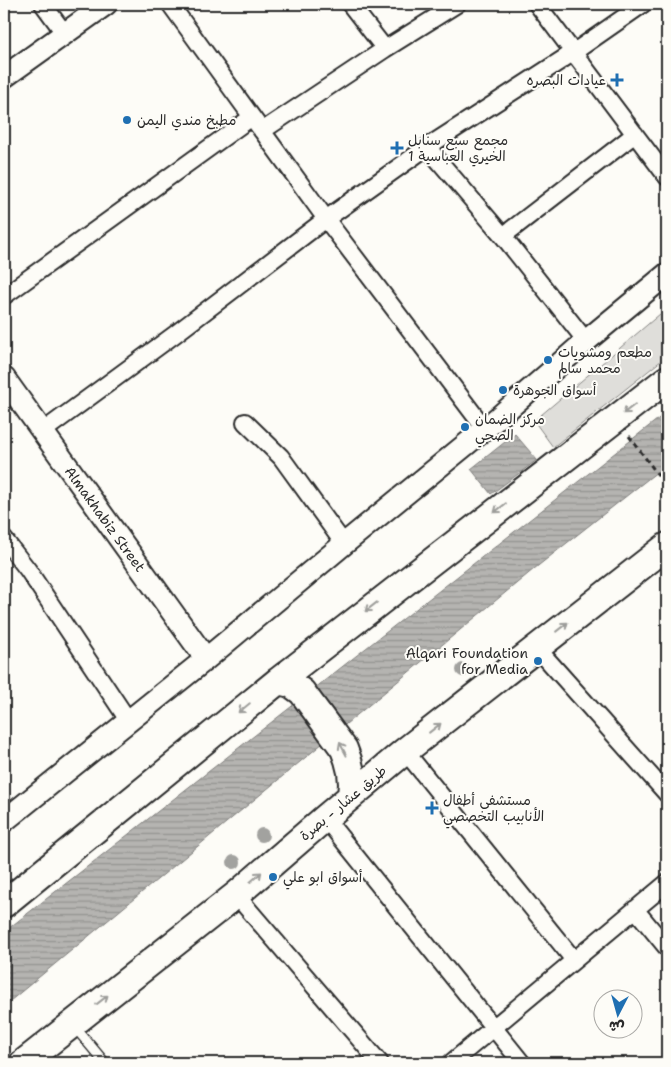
<svg xmlns="http://www.w3.org/2000/svg" width="671" height="1067" viewBox="0 0 671 1067" font-family="'Shantell Sans','Playpen Sans Arabic',sans-serif">
  <defs>
    <pattern id="water-rules" width="6" height="5" patternUnits="userSpaceOnUse" patternTransform="scale(1.25)"><rect width="6" height="5" fill="#b5b4b1"/><path d="M0 2.5h6" fill="none" stroke="#939390"/></pattern>
  </defs>
  <rect width="100%" height="100%" fill="#fdfcf7"/>
  <filter id="ink" filterUnits="userSpaceOnUse"><feTurbulence type="fractalNoise" baseFrequency=".02" numOctaves="2"/><feDisplacementMap in="SourceGraphic" scale="10" xChannelSelector="R" yChannelSelector="G"/><feConvolveMatrix kernelMatrix="1 2 1 2 8 2 1 2 1" color-interpolation-filters="sRGB"/></filter>
  <g filter="url(#ink)">
    <path fill="#dfdeda" stroke="#858482" d="M667 308V356L553 447 534 421Z"/>
    <path fill="url(#water-rules)" stroke="#7e7d7b" d="M667 412V464L534 569 4 1006V932Z
      M515 434 537 460 491 494 471 469Z"/>
    <g fill="none" stroke-linecap="round" stroke-linejoin="round">
      <g stroke="#2b2b2b" stroke-width="12">
        <path id="service" d="M74 1026 105 1063"/>
      </g>
      <g stroke="#2b2b2b" stroke-width="20">
        <path id="minor" d="M43 4 65 34
          M170 4 326 219 485 429
          M350 4 385 49
          M537 4 667 177
          M262 131 385 49 457 4
          M427 147 503 236 586 341
          M503 236 635 134
          M4 296 252 117
          M245 422 281 457 344 544
          M42 432 174 335 326 219 427 147 574 52 643 4
          M4 539 28 570 128 720
          M536 647 667 794
          M405 751 574 960
          M325 818 522 1063
          M236 895 380 1063
          M635 909 667 948
          M451 1063 667 883"/>
      </g>
      <g stroke="#2b2b2b" stroke-width="25">
        <path id="tertiary" d="M4 77 106 4
          M4 378 206 659
          M4 821 206 659 344 544 485 429 586 341 667 274"/>
      </g>
      <g stroke="#2b2b2b" stroke-width="30">
        <path id="primary" d="M278 681 291 684 302 692 344 749 348 760 351 772 352 784 351 796
          M4 904 278 681 667 379
          M23 1063 236 895 325 818 405 751 667 546"/>
      </g>
      <path stroke="#2b2b2b" stroke-width="3" stroke-dasharray="5 4" stroke-linecap="butt" d="M629 436 667 487"/>
      <use href="#service" stroke="#fdfcf7" stroke-width="9"/>
      <use href="#minor" stroke="#fdfcf7" stroke-width="16"/>
      <use href="#tertiary" stroke="#fdfcf7" stroke-width="21"/>
      <use href="#primary" stroke="#fdfcf7" stroke-width="26"/>
    </g>
    <g fill="#a2a29f">
      <circle cx="463" cy="670" r="7"/>
      <circle cx="262" cy="835" r="7"/>
      <circle cx="234" cy="862" r="7"/>
    </g>
    <defs><path id="oneway-shaft" d="M-6 0H5M1.5-3L5.5 0L1.5 3" fill="none" stroke-width="1.6" stroke-linecap="round" stroke-linejoin="round" transform="scale(1.25)"/></defs>
    <g stroke="#9e9e9b">
      <use href="#oneway-shaft" transform="translate(629 409) rotate(142)"/>
      <use href="#oneway-shaft" transform="translate(500 508) rotate(142)"/>
      <use href="#oneway-shaft" transform="translate(371 607) rotate(142)"/>
      <use href="#oneway-shaft" transform="translate(562 627) rotate(-38)"/>
      <use href="#oneway-shaft" transform="translate(244 708) rotate(141)"/>
      <use href="#oneway-shaft" transform="translate(435 728) rotate(-38)"/>
      <use href="#oneway-shaft" transform="translate(343 749) rotate(-118)"/>
      <use href="#oneway-shaft" transform="translate(256 877) rotate(-41)"/>
      <use href="#oneway-shaft" transform="translate(102 1000) rotate(-38)"/>
    </g>
  </g>
  <g fill="#1f6fb2" stroke="#fdfcf7" stroke-width="2">
    <path d="M614.5 72.5h5v5h5v5h-5v5h-5v-5h-5v-5h5z"/>
    <circle cx="127" cy="120" r="5"/>
    <path d="M394.5 140.5h5v5h5v5h-5v5h-5v-5h-5v-5h5z"/>
    <circle cx="548" cy="360" r="5"/>
    <circle cx="503" cy="390" r="5"/>
    <circle cx="465" cy="427" r="5"/>
    <circle cx="538" cy="661" r="5"/>
    <path d="M429.5 800.5h5v5h5v5h-5v5h-5v-5h-5v-5h5z"/>
    <circle cx="273" cy="877" r="5"/>
  </g>
  <g text-anchor="middle" stroke-width="4" stroke-linejoin="round" paint-order="stroke">
    <g font-size="14" fill="#2b2b2b" stroke="#fdfcf7" text-anchor="start">
      <text x="606" y="85" text-anchor="end">عيادات البصره</text>
      <text x="137" y="125">مطبخ مندي اليمن</text>
      <text x="408" y="145">مجمع سبع سنابل<tspan x="408" dy="16">الخيري العباسية 1</tspan></text>
      <text x="558" y="357">مطعم ومشويات<tspan x="558" dy="16">محمد سالم</tspan></text>
      <text x="513" y="395">أسواق الجوهرة</text>
      <text x="475" y="424">مركز الضمان<tspan x="475" dy="16">الصحي</tspan></text>
      <text x="528" y="658" text-anchor="end">Alqari Foundation<tspan x="528" dy="16">for Media</tspan></text>
      <text x="443" y="805">مستشفى أطفال<tspan x="443" dy="16">الأنابيب التخصصي</tspan></text>
      <text x="283" y="882">أسواق ابو علي</text>
    </g>
    <g font-size="14" fill="#2b2b2b" stroke="#fdfcf7">
      <text transform="translate(105 519) rotate(54)" y="5">Almakhabiz Street</text>
      <text transform="translate(343 803) rotate(-40)" y="5">طريق عشار - بصرة</text>
    </g>
  </g>
  <rect width="671" height="1067" fill="none" stroke="#fdfcf7" stroke-width="20"/>
  <rect x="10" y="10" width="651" height="1047" fill="none" stroke="#2b2b2b" stroke-width="2" filter="url(#ink)"/>
  <g transform="translate(618 1014) rotate(186)"><circle r="24" fill="#fdfcf7" stroke="#a9a8a5"/>
  <path d="M0-4L9 19L0 12L-9 19Z" fill="#1f6fb2"/>
  <text y="-8" font-size="14" font-weight="bold" text-anchor="middle" fill="#2b2b2b">ش</text>
  </g>
</svg>
